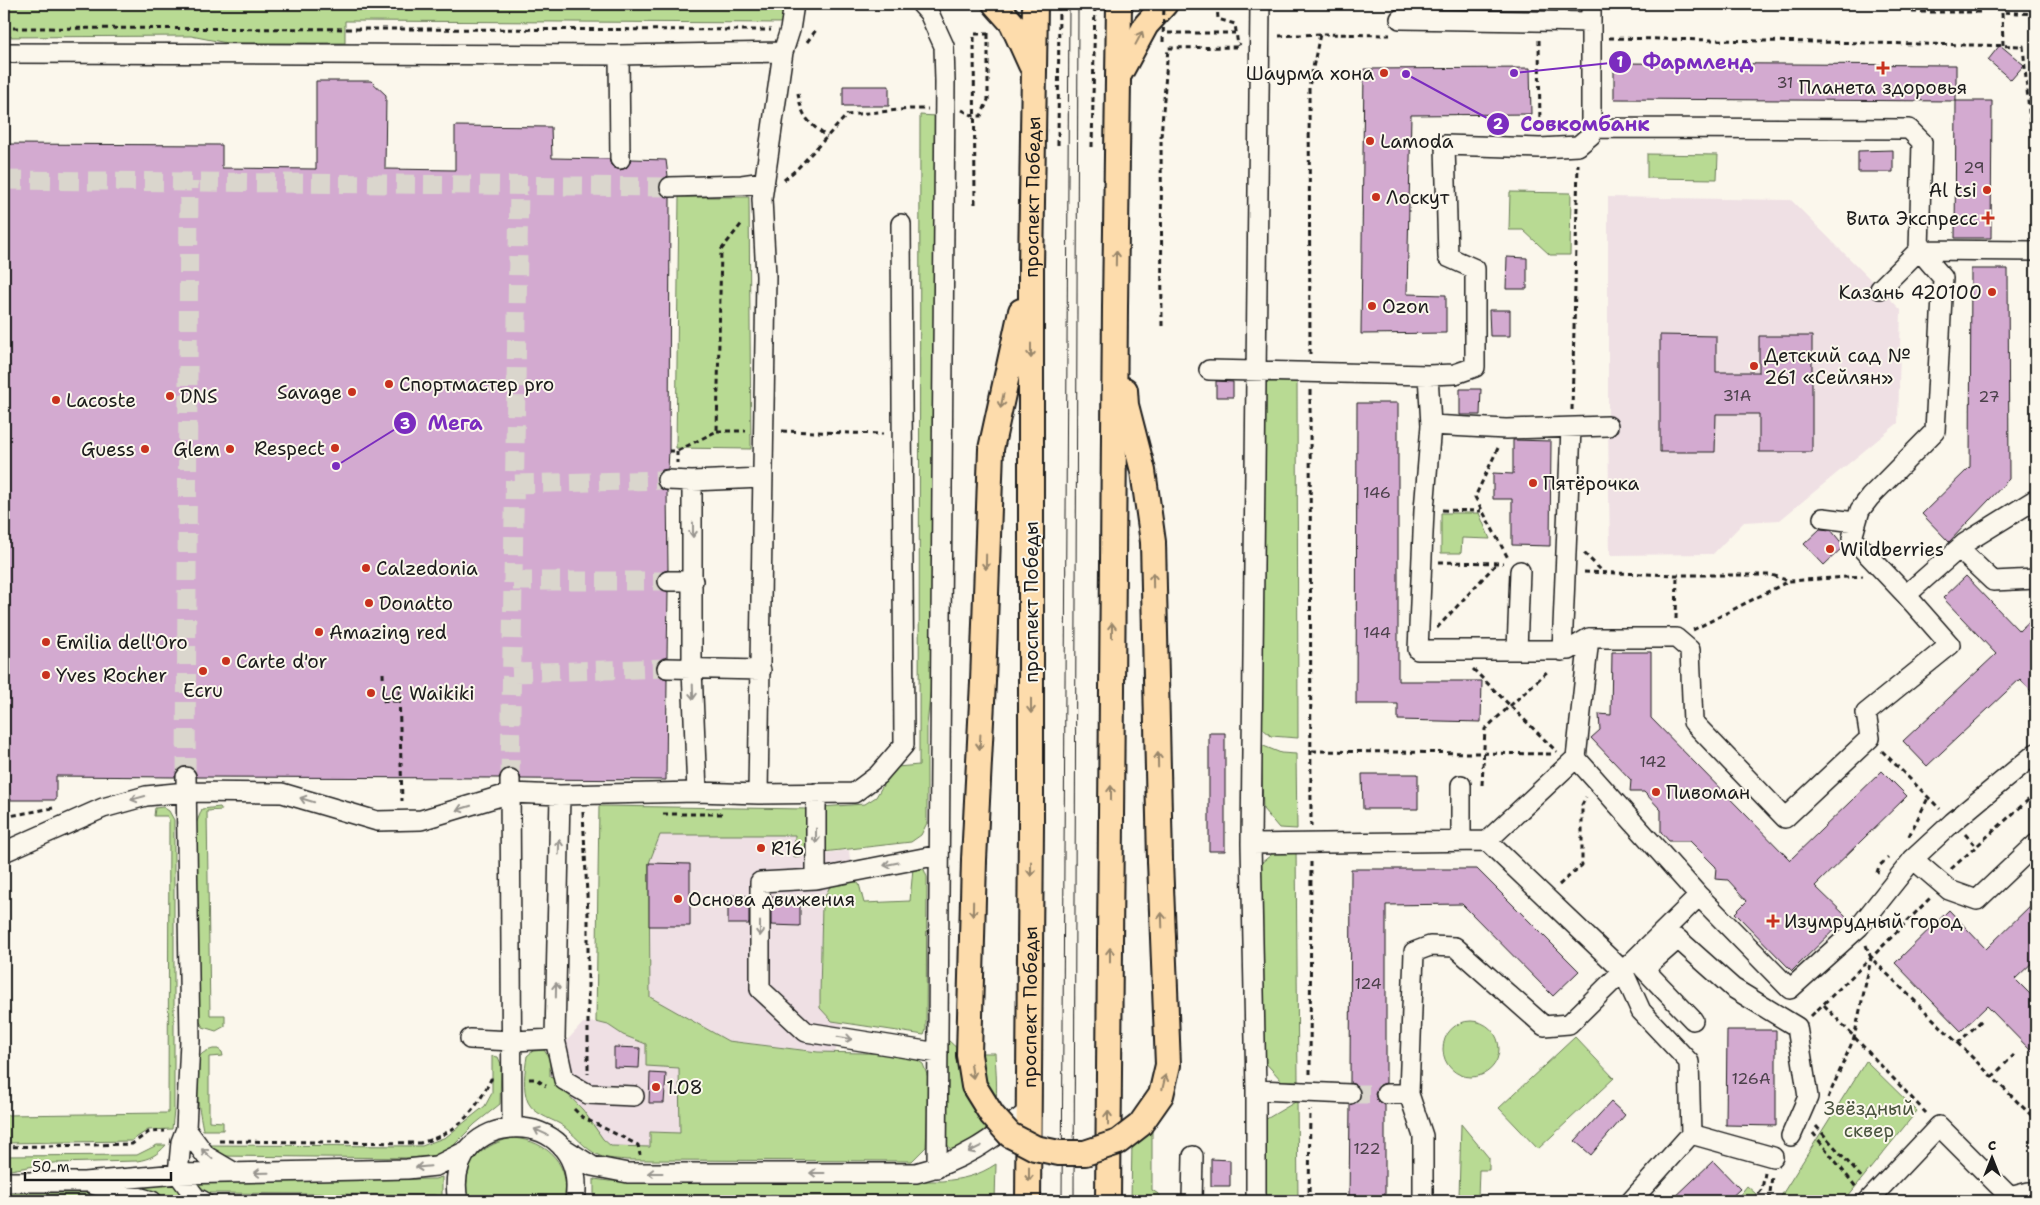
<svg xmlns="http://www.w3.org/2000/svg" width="2040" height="1205" viewBox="0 0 2040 1205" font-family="'Shantell Sans',sans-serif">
  <rect width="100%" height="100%" fill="#fbf7ec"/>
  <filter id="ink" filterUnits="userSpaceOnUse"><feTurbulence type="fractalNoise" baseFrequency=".02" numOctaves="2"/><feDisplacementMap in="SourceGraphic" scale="10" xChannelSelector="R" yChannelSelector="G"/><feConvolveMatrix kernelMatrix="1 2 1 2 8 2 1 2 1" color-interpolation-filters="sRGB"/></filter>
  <g filter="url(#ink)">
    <path fill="#efe0e4" d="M1608 197 1791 200 1901 310 1898 423 1780 520 1744 522 1713 554 1610 555 1608 426Z
      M660 835H795L796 857 849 850 852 879 830 886 822 903 820 995 832 1021 843 1023 835 1053 728 1041 650 998 649 863Z
      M596 1022 608 1025 623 1035 646 1044 679 1067 680 1133 650 1147 611 1146 603 1139 583 1110 550 1076V1059L583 1023Z"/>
    <path fill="#b8da93" stroke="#6a7b58" d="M4 4H785L787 23 345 21V43H227L191 36 4 37Z
      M920 115 936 116 934 659 927 725V823L921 835 911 842 823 852 821 807 865 804 876 797 892 770 897 767 919 765Z
      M1647 154 1718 155 1717 179 1647 178Z
      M1510 192 1571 193 1570 255H1550L1523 230H1509Z
      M679 197H749L751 449 676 448Z
      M1297 376 1298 738 1271 736 1262 728 1263 377Z
      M1441 513H1479L1490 539 1462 538 1461 553H1441Z
      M1261 745 1281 753 1296 754 1297 829 1279 828 1263 809Z
      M599 806 806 809 807 855 794 857 795 835H660L649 863 650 997 728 1041 818 1052 908 1054 923 1064 929 1080 926 1147 912 1161 627 1160C619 1159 607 1159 600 1156 584 1149 574 1133 560 1124 549 1118 534 1114 528 1102 522 1089 525 1070 527 1056L533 1051 544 1050 550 1059V1076L583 1110 603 1139 611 1146 650 1147V1132L680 1133 679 1068 646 1066V1044L623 1035 608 1025 596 1022Z
      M163 807 169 811 174 820V1110L172 1129 148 1130 131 1141 4 1143V1115L168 1113 169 820 167 816H154L155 808Z
      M220 807 222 810 207 811 210 1015H225V1026L216 1031 203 1027 195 1013 196 824 202 809Z
      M1296 847 1298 1081H1282L1262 1059 1261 863 1280 848Z
      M923 867 927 877 926 1030 924 1035 832 1021 820 1008V995L822 903 830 886 836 880 852 879 859 884 864 903 910 901 913 868Z
      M1443 1049a28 28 0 1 1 56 0a28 28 0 1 1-56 0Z
      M1575 1037 1614 1078 1538 1149 1499 1108Z
      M947 1039 962 1053H995C996 1076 1002 1123 981 1139 973 1145 962 1149 953 1153L947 1144Z
      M213 1049H218L222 1052 223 1056 209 1057V1121L223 1122V1130H203C200 1113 192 1077 198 1060 200 1053 206 1051 213 1049Z
      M492 1056 498 1057 501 1064 500 1104 475 1124 445 1154 411 1158 219 1156 208 1145 422 1146 446 1137 485 1106 492 1093Z
      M1866 1061 1917 1111 1844 1201H1778Z
      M1297 1101 1298 1201H1262L1263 1121Z
      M1152 1124V1190L1160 1195V1201H1131L1132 1142Z
      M1461 1124 1489 1158V1170H1479L1478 1198 1459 1197Z
      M513 1138C548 1141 572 1165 564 1201H467C467 1194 465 1184 466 1177 470 1154 492 1142 513 1138Z
      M157 1145H166C157 1155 150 1159 137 1161L53 1163 4 1171V1156L137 1155Z
      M996 1164 995 1201H949L942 1198 920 1196H610L594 1199V1179L609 1181H942C963 1179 978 1176 996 1164Z
      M442 1177V1197L434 1195 208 1193 194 1181 435 1179Z
      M117 1182H176L191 1201 164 1199Z
      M1747 1186 1764 1201H1735Z
      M4 1193H110L140 1201H4Z"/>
    <path fill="#d3aad0" stroke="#1c1c1c" d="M2000 45 2024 65 2011 80 1988 60Z
      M1614 63 1956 65V101L1614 99Z
      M1530 68 1531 114 1411 115 1407 294 1446 295V333L1361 334 1364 69Z
      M316 81H371L386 95 385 169 455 170V126L551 127 552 158 609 159 611 165 620 170 626 168 631 159 666 160 668 176 660 181 659 187 661 193 670 198 669 451 668 469 662 470 658 474 656 480 661 489 667 491 668 570 662 572 657 581 659 587 668 592 667 657 658 662 656 668 661 677 667 679 666 780 521 779 519 773 510 768 504 770 499 778 197 777 192 767 185 766 180 768 175 777 56 776V800H4V144L222 145V168L316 169Z
      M843 86H889V106H843Z
      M1956 101H1992L1991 238H1955Z
      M1893 150V172H1858V151Z
      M1507 257 1527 258V289H1506Z
      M1971 269H2008L2009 479 1949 542 1922 514 1970 467Z
      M1489 310H1510V336H1490Z
      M1660 335 1716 336V372H1759V336H1812V452H1759V414H1716L1715 452H1660Z
      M1216 381 1233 382V397H1216Z
      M1460 389H1481L1480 415H1460Z
      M1357 403H1398V681H1482L1481 722 1398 720V704H1356Z
      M1513 440 1551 441 1550 546 1512 545V499H1493V473L1513 474Z
      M1820 529 1831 530 1844 546 1824 565 1804 544Z
      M1966 576 2019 631 2036 615V697L2020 679 1927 766 1903 741 1996 654 1943 598Z
      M1612 652H1651V718L1790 860 1882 771 1907 796 1815 886 1847 917 1792 971 1735 913 1747 901 1728 880 1715 879 1716 867 1690 841H1669L1661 832V810L1644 792H1630L1631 780 1591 738 1600 730 1599 714 1611 715Z
      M1209 733H1225V851H1209Z
      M1362 774H1418V809H1363Z
      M649 863 690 864V926H649Z
      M1351 869H1477L1579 971 1553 996 1462 904 1386 905V1083L1380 1085 1375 1094 1377 1100 1385 1105V1201H1349L1350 1105 1359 1100 1361 1094 1356 1085 1350 1083Z
      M728 895 749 896V924H728Z
      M771 896 800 897V926L771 925Z
      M2036 900V959L2015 979 2036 1000V1056L1987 1006 1961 1031 1895 963 1949 910 1986 949Z
      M1727 1030H1776V1126L1726 1125Z
      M614 1047 640 1048 639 1068 614 1067Z
      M650 1073 666 1074 664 1103H649Z
      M1611 1102 1625 1115 1591 1155 1575 1141Z
      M1211 1159 1230 1160V1186H1211Z
      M1713 1161 1740 1189 1727 1201H1671Z"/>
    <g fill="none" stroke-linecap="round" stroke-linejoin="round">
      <path stroke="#dad6cd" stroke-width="19" stroke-dasharray="19 9" stroke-linecap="butt" d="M4 180 670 187
        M515 484 667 480
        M513 581H668
        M512 673 667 668
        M186 777 189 182
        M510 779 519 186
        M1350 1094H1386"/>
      <g stroke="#1c1c1c" stroke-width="22">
        <path id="minor" d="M921 4 929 13 944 46 945 82 937 1168
          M1400 19 1591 22
          M4 53 619 55 783 52
          M619 55 620 159
          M1591 128 1909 129 1922 142 1919 250 1943 278 1935 431 1870 497 1860 510 1852 538 1906 595
          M670 187 742 185 763 182
          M1880 289 1919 250 2036 251
          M1209 370 1428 375 1455 374 1475 367V269L1448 257 1445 145 1540 148 1578 146 1591 135V4
          M1428 375 1431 425 1424 510 1418 650H1569L1589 638
          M1431 425 1506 429 1608 426
          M667 480 692 481 762 478
          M692 481V669L697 792
          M1823 518 1855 522
          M1959 549 1993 581 2036 579
          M668 581H693
          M1517 650 1520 571
          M1562 651 1571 428
          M667 668 761 670
          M186 777 190 1041 186 1129 181 1142 178 1174 196 1198 203 1201
          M510 779 512 1127
          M816 793V879
          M758 794 854 793 878 775 904 745 901 224
          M560 795 555 1039 564 1080 588 1094 634 1096
          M1461 841V785
          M1487 841 1576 758 1589 638H1676L1690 650 1693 722 1785 818 1870 738 1866 713 1950 645 1906 595 1965 543 2036 499
          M1251 844 1487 841 1623 971 1641 1011 1689 1062 1691 1134 1631 1201
          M4 852 103 808 146 796 186 792 282 793 377 821 421 820 511 793 560 795 697 792 758 794 766 276 762 199 783 52 790 30 794 4
          M1913 859 1949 890 1977 900 2036 844
          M1699 896 1790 989 1859 927 1913 859 1953 822 2036 753
          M1693 1020 1644 969 1678 939 1733 988 1797 1027 1808 1097 1791 1136
          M470 1039 513 1041 555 1039
          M938 1053 806 1032 760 989V882L816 879 939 855
          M1256 1090 1350 1094
          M1386 1094H1409
          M186 1129 206 1156 235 1173
          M1691 1134 1773 1157
          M562 1147 592 1166 628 1173H916C962 1162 992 1139 1029 1111
          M4 1182H84L178 1174 407 1169 436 1166 468 1150
          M95 1185 152 1201
          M458 1201C439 1107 590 1100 575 1201
          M1192 1201 1193 1156
          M1256 1201V1090L1251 844 1260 4
          M1423 1201V1136L1409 1094 1414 952 1430 946 1455 947 1544 1026 1569 1024 1699 896 1576 758
          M1868 1201 1939 1126 2010 1197 2029 1192"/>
      </g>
      <g stroke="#1c1c1c" stroke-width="28">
        <g id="major">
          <path d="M995 4 1012 23 1031 65"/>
          <path d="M1120 73 1146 25 1165 4"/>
          <path d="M1125 390 1126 405 1143 471 1153 542 1160 861"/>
          <path d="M974 860 983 682 991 449 1021 311"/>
          <path id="s1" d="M1028 1201 1031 826V268L1035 4"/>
          <path d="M1108 1201 1115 307 1119 4"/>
        </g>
      </g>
      <path stroke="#1c1c1c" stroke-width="3" stroke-dasharray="5 4" stroke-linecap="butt" d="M1217 4 1218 19 1235 24 1238 46
        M1911 4V12H1982
        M4 28 771 30
        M1168 33H1235
        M1279 36 1320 34
        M1609 38 2023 46 2030 122 2036 123
        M1539 40 1540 129
        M807 42 816 30
        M2003 45 2002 12 2036 14
        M798 93C802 118 808 122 827 137
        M962 110 974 116H981L988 100V34
        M1058 145 1059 4
        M1092 147 1095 4
        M784 180 797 169 847 115 910 109H928
        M975 204 974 34H988V29
        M1162 326 1161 137 1168 48 1238 47 1240 43
        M1310 354 1309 87 1320 34 1390 35
        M1310 390 1311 826
        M1572 410 1578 164
        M717 431H746
        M782 431 883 434
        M1498 448 1475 497 1508 558
        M669 451H677L717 431 721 250 743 222
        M677 451V463
        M1442 510 1481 511
        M1584 553 1603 572
        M1439 562 1503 563
        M1584 572 1677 575H1772L1789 581
        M1676 619 1677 576
        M1437 628 1497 563
        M1693 630 1789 581 1863 576
        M1473 669 1557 752
        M383 673 384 701H400
        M399 690 402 801
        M1312 751 1554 754
        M1882 751 1940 809
        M1482 785 1485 729 1549 670
        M583 812 588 915V1074
        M663 814H724
        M4 817 53 808
        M1965 834 1977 847
        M1909 836 1928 798
        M1951 869 2036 793
        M1877 873 1879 866 1888 858
        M1559 885 1582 865V805L1586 797
        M1866 945 1871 958 2036 1120
        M1824 1005 1926 1113
        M1811 1016 1871 958 1931 897
        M1958 1043 1982 1020
        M1310 1074 1311 862
        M1992 1077 2014 1055
        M529 1079H536L546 1086
        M1828 1098 1854 1038 1871 959
        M574 1109 582 1117 638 1145 640 1155
        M1816 1126 1863 1179
        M1813 1133 1856 1187
        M219 1141 420 1143C458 1133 475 1112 491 1079H493
        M4 1147 132 1144 149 1132 165 1131
        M1309 1201 1310 1110
        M1753 1201 1762 1189 1765 1173
        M1769 1201 1772 1176"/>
      <use href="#minor" stroke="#fbf7ec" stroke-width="19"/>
      <use href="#major" stroke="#fddcac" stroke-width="24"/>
      <path stroke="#1c1c1c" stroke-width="1" d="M1062 1201 1069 4
        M1074 1201 1078 4"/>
      <g stroke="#1c1c1c" stroke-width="28" stroke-linecap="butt">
        <path id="major-bridge" d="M974 860 969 1055 974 1086 992 1115 1010 1135 1035 1148 1059 1153H1085L1118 1142 1140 1125 1161 1095 1168 1065 1160 861"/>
      </g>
      <path stroke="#1c1c1c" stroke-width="3" stroke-dasharray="5 4" stroke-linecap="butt" d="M1163 42 1164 4"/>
      <use href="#major-bridge" stroke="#fddcac" stroke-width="24"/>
    </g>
    <defs><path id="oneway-shaft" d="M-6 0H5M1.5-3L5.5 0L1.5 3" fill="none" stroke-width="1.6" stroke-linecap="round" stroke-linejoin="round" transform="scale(1.25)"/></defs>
    <g stroke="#98866b">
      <use href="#oneway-shaft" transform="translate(1139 38) rotate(-62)"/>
      <use href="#oneway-shaft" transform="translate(1116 258) rotate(-89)"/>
      <use href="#oneway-shaft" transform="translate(1031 351) rotate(90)"/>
      <use href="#oneway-shaft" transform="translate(1002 401) rotate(102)"/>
      <use href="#oneway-shaft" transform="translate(986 562) rotate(91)"/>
      <use href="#oneway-shaft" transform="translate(1153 580) rotate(-91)"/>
      <use href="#oneway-shaft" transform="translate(1112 630) rotate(-90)"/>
      <use href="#oneway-shaft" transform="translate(1031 706) rotate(90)"/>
      <use href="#oneway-shaft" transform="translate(980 742) rotate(93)"/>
      <use href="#oneway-shaft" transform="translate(1158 760) rotate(-91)"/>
      <use href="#oneway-shaft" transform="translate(1111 793) rotate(-90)"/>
      <use href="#oneway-shaft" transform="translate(1031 869) rotate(90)"/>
      <use href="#oneway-shaft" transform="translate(973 909) rotate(91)"/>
      <use href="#oneway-shaft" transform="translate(1162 920) rotate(-92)"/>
      <use href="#oneway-shaft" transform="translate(1110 955) rotate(-90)"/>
      <use href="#oneway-shaft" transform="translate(972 1071) rotate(81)"/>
      <use href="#oneway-shaft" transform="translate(1164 1082) rotate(-77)"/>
      <use href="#oneway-shaft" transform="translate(1108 1118) rotate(-90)"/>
      <use href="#oneway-shaft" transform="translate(1029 1174) rotate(90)"/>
    </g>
    <g stroke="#97948e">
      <use href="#oneway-shaft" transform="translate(693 530) rotate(90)"/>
      <use href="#oneway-shaft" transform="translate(693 692) rotate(88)"/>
      <use href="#oneway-shaft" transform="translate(138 798) rotate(165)"/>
      <use href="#oneway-shaft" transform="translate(307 800) rotate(-163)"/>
      <use href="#oneway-shaft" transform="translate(464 808) rotate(163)"/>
      <use href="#oneway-shaft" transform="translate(816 836) rotate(90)"/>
      <use href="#oneway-shaft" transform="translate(559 847) rotate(-88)"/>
      <use href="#oneway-shaft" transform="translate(891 864) rotate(169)"/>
      <use href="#oneway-shaft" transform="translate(760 929) rotate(90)"/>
      <use href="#oneway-shaft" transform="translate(556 990) rotate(-89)"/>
      <use href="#oneway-shaft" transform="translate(845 1038) rotate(9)"/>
      <use href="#oneway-shaft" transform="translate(541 1132) rotate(-156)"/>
      <use href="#oneway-shaft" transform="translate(975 1149) rotate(154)"/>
      <use href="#oneway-shaft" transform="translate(207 1154) rotate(-137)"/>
      <use href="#oneway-shaft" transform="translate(423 1167) rotate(175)"/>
      <use href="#oneway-shaft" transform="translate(261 1173) rotate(179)"/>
      <use href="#oneway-shaft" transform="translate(655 1173) rotate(180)"/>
      <use href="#oneway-shaft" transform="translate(817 1173) rotate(180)"/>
    </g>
  </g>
  <g fill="#c8321e" stroke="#fbf7ec" stroke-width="2">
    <path d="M1880.5 60.5h5v5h5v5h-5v5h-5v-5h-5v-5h5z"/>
    <circle cx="1384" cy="73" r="5"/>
    <circle cx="1370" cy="141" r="5"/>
    <circle cx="1987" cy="190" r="5"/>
    <circle cx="1376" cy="197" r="5"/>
    <path d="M1985.5 210.5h5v5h5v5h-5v5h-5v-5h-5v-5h5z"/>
    <circle cx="1992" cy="292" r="5"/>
    <circle cx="1372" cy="306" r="5"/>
    <circle cx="1754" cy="366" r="5"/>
    <circle cx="389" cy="384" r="5"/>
    <circle cx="352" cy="392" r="5"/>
    <circle cx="170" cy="396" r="5"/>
    <circle cx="56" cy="400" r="5"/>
    <circle cx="335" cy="448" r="5"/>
    <circle cx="145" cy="449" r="5"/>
    <circle cx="230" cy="449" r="5"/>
    <circle cx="1533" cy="483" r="5"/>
    <circle cx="1830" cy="549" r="5"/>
    <circle cx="366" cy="568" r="5"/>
    <circle cx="369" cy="603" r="5"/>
    <circle cx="319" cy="632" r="5"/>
    <circle cx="46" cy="642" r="5"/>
    <circle cx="226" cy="661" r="5"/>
    <circle cx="203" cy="671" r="5"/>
    <circle cx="46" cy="675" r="5"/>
    <circle cx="371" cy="693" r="5"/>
    <circle cx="1656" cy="792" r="5"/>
    <circle cx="761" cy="848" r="5"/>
    <circle cx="678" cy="899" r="5"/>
    <path d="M1770.5 913.5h5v5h5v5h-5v5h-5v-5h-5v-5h5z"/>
    <circle cx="656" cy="1087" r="5"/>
  </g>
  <g text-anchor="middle" stroke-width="4" stroke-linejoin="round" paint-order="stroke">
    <g font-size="16" fill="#4a4049">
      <text x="1785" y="88">31</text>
      <text x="1974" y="173">29</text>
      <text x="1737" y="401">31А</text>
      <text x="1989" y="402">27</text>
      <text x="1377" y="498">146</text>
      <text x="1377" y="638">144</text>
      <text x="1653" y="767">142</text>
      <text x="1368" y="989">124</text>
      <text x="1751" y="1084">126А</text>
      <text x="1367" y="1154">122</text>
    </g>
    <g font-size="19" fill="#1c1c1c" stroke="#fbf7ec" text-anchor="start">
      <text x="1374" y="80" text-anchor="end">Шаурма хона</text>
      <text x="1883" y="94" text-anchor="middle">Планета здоровья</text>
      <text x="1380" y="148">Lamoda</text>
      <text x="1977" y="197" text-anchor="end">Al tsi</text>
      <text x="1386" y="204">Лоскут</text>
      <text x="1978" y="225" text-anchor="end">Вита Экспресс</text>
      <text x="1982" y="299" text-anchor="end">Казань 420100</text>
      <text x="1382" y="313">Ozon</text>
      <text x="1764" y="362">Детский сад №<tspan x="1764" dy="22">261 «Сейлян»</tspan></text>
      <text x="399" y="391">Спортмастер pro</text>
      <text x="342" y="399" text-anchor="end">Savage</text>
      <text x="180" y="403">DNS</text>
      <text x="66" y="407">Lacoste</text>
      <text x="325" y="455" text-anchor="end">Respect</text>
      <text x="135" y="456" text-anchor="end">Guess</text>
      <text x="220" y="456" text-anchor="end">Glem</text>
      <text x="1543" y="490">Пятёрочка</text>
      <text x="1840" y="556">Wildberries</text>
      <text x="376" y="575">Calzedonia</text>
      <text x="379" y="610">Donatto</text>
      <text x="329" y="639">Amazing red</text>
      <text x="56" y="649">Emilia dell'Oro</text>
      <text x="236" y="668">Carte d'or</text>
      <text x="56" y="682">Yves Rocher</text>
      <text x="203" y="697" text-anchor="middle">Ecru</text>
      <text x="381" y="700">LC Waikiki</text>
      <text x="1666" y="799">Пивоман</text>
      <text x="771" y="855">R16</text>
      <text x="688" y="906">Основа движения</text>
      <text x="1784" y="928">Изумрудный город</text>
      <text x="666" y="1094">1.08</text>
    </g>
    <g font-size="19" fill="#1c1c1c" stroke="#fbf7ec">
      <text dy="7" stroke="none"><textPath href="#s1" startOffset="1004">проспект Победы</textPath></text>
      <text transform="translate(1031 602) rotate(-90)" y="7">проспект Победы</text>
      <text dy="7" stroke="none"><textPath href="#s1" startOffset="194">проспект Победы</textPath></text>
    </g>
    <g font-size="19" fill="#4b5540" stroke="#fbf7ec">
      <text x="1869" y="1115">Звёздный<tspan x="1869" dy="22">сквер</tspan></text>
    </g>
  </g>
  <path fill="none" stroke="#7b2cbf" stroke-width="2" d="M1514 73L1620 62M1406 74L1498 124M336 466L405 423"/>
  <g fill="#7b2cbf" stroke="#fbf7ec" stroke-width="2">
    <circle cx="1514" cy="73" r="5"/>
    <circle cx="1406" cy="74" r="5"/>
    <circle cx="336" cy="466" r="5"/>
    <circle cx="1620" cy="62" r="12"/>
    <circle cx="1498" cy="124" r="12"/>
    <circle cx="405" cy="423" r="12"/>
  </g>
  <g font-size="15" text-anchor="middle" font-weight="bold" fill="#fff">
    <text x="1620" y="67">1</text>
    <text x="1498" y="129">2</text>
    <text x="405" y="429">3</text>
  </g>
  <g font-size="20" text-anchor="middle" font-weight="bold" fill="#7b2cbf" stroke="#fbf7ec" stroke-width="4" stroke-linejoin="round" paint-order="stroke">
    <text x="1698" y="69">Фармленд</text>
    <text x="1585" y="131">Совкомбанк</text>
    <text x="455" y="430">Мега</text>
  </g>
  <rect width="2040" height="1205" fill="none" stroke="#fbf7ec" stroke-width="20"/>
  <rect x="10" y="10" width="2020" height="1185" fill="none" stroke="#1c1c1c" stroke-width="2" filter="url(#ink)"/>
  <g transform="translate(1992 1158)" stroke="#fbf7ec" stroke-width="4" paint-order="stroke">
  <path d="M0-4L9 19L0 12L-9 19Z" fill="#1c1c1c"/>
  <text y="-8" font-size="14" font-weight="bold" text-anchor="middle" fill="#1c1c1c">С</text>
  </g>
  <path d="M25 1172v8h146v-8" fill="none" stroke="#1c1c1c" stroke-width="2.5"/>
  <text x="32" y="1172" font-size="15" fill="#1c1c1c" stroke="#fbf7ec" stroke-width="4" paint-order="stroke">50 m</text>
</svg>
